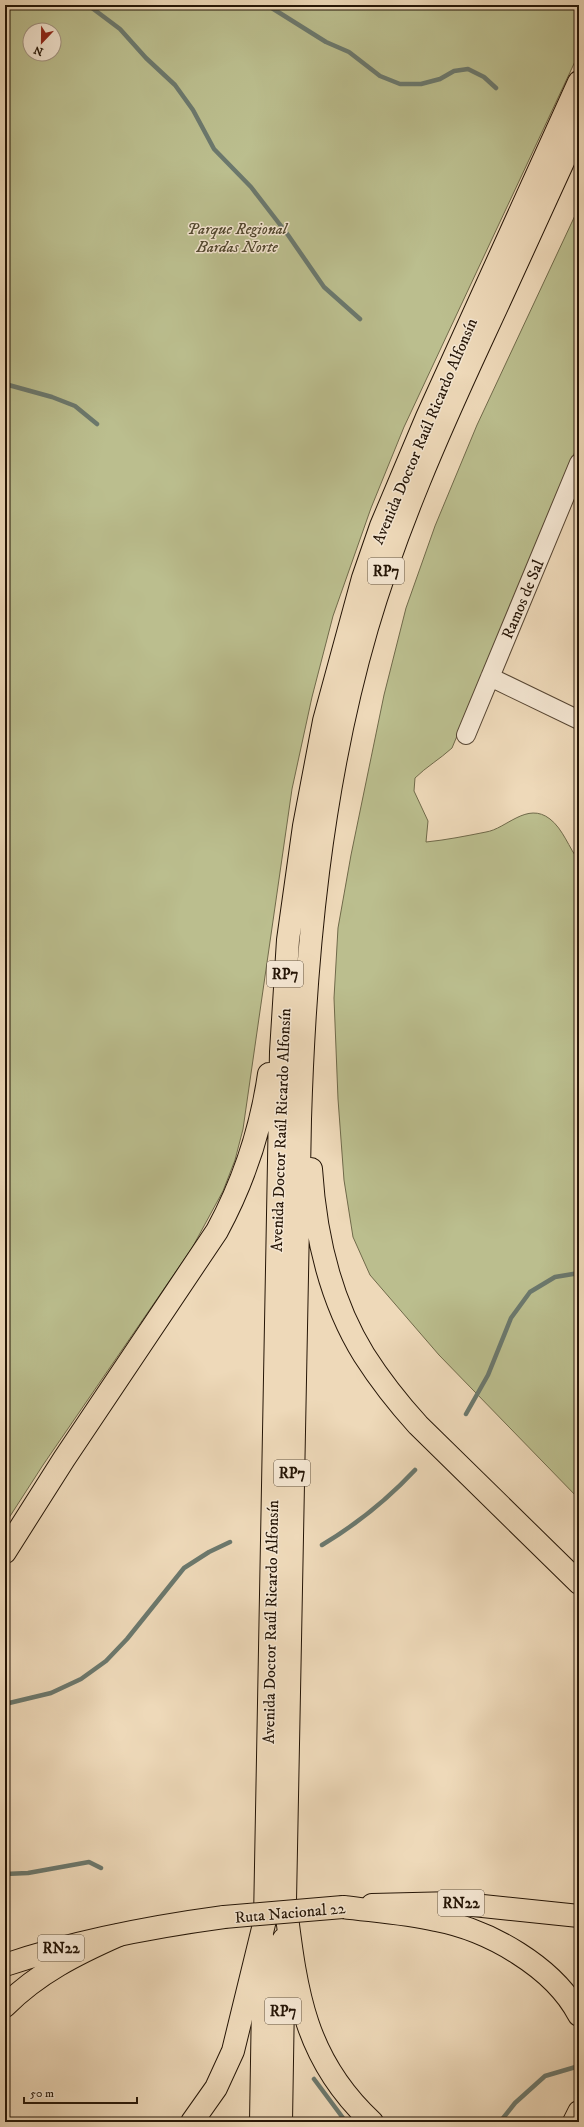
<svg xmlns="http://www.w3.org/2000/svg" width="584" height="2127" viewBox="0 0 584 2127" font-family="'IM FELL DW Pica',serif">
  <rect width="100%" height="100%" fill="#eed9b9"/>
  <filter id="stains"><feTurbulence type="fractalNoise" baseFrequency=".005" numOctaves="4"/><feColorMatrix values="0 0 0 0 .2 0 0 0 0 .09 0 0 0 0 .02 0 0 0 .5 -.17"/></filter>
  <radialGradient id="worn" r=".72"><stop offset=".6" stop-color="#630" stop-opacity="0"/><stop offset="1" stop-color="#630" stop-opacity=".3"/></radialGradient>
  <path fill="#bbbe8e" stroke="#706a4a" fill-rule="evenodd" d="M5 5H579V53L404 427 371 508 333 616 312 697 292 789 243 1129 235 1160 223 1191 192 1248 43 1465 5 1524ZM30 30H54V54H30Z
    M579 207V442L452 748C440 759 426 767 415 778L414 791 428 821 426 842C446 840 466 836 486 832 506 829 527 801 550 819 563 829 569 848 579 861V1499L439 1355 370 1275 353 1237 344 1180 338 1099 334 998 338 928 351 855 384 695 406 608 435 526 477 425Z"/>
  <g fill="none" stroke-linecap="round" stroke-linejoin="round">
    <path stroke="#6b786d" stroke-width="4.5" d="M88 5 120 29 146 58 175 85 193 110 214 149 251 187 288 235 324 287 360 319
      M267 5 326 42 349 52 380 76 400 84H421L440 79 454 71 468 69 484 77 496 88
      M5 384 52 397 75 406 97 424
      M466 1414 488 1375 511 1318 530 1292 555 1277 579 1273
      M322 1545C357 1524 387 1500 415 1470
      M5 1704 51 1693 81 1679 106 1661 127 1639 184 1568 209 1552 230 1542
      M5 1874 28 1873 89 1862 101 1868
      M314 2079 346 2122
      M500 2122 515 2103 545 2076 579 2066"/>
    <g stroke="#574633" stroke-width="20">
      <path id="minor" d="M490 677 579 720
        M466 735 579 463"/>
    </g>
    <g stroke="#251506" stroke-width="24">
      <path id="trunk" d="M372 1905 454 1903 579 1916
        M5 1965C76 1941 150 1927 224 1917
        M261 2122 264 1941
        M281 2122 284 1939"/>
    </g>
    <g stroke="#251506" stroke-width="24">
      <path id="motorway" d="M311 1169C315 1232 330 1300 364 1355 380 1380 398 1403 418 1425L579 1583
        M5 1552 64 1459 217 1231C244 1181 261 1130 269 1074
        M343 1907C374 1911 405 1913 436 1920 489 1930 554 1967 579 2015
        M5 2006C38 1973 76 1954 119 1935
        M192 2122 216 2088 233 2051 265 1920 281 1052 288 940 304 826 324 721 363 578 381 526 427 417 579 82
        M372 2122C303 2058 296 1989 285 1901L300 1119C305 955 321 786 367 628 396 529 438 434 481 341 514 270 546 199 579 127
        M574 2122 579 2112"/>
    </g>
    <use href="#minor" stroke="#f4e6d2" stroke-width="18"/>
    <use href="#trunk" stroke="#eed9b9" stroke-width="22"/>
    <use href="#motorway" stroke="#eed9b9" stroke-width="22"/>
    <g stroke="#251506" stroke-width="24" stroke-linecap="butt">
      <path id="trunk-bridge" d="M224 1917 343 1907"/>
    </g>
    <use href="#trunk-bridge" stroke="#eed9b9" stroke-width="22"/>
  </g>
  <g text-anchor="middle" stroke-width="3" stroke-linejoin="round" paint-order="stroke">
    <g fill="#f4e6d2" stroke="#635443" stroke-width="1">
      <rect x="368" y="558" width="36" height="26" rx="3"/>
      <rect x="267" y="961" width="36" height="26" rx="3"/>
      <rect x="274" y="1460" width="36" height="26" rx="3"/>
      <rect x="438" y="1890" width="46" height="26" rx="3"/>
      <rect x="38" y="1935" width="46" height="26" rx="3"/>
      <rect x="265" y="1998" width="36" height="26" rx="3"/>
    </g>
    <g font-size="15" font-weight="bold" fill="#251506">
      <text x="386" y="576">RP7</text>
      <text x="285" y="979">RP7</text>
      <text x="292" y="1478">RP7</text>
      <text x="461" y="1908">RN22</text>
      <text x="61" y="1953">RN22</text>
      <text x="283" y="2016">RP7</text>
    </g>
    <g font-size="16" font-style="italic" fill="#52482f" stroke="#f4e6d2">
      <text x="237" y="234">Parque Regional<tspan x="237" dy="18">Bardas Norte</tspan></text>
    </g>
    <g font-size="16" fill="#251506" stroke="#f4e6d2">
      <text transform="translate(424 431) rotate(-67)" y="6">Avenida Doctor Raúl Ricardo Alfonsín</text>
      <text transform="translate(522 599) rotate(-67)" y="6">Ramos de Sal</text>
      <text transform="translate(280 1130) rotate(-88)" y="6">Avenida Doctor Raúl Ricardo Alfonsín</text>
      <text transform="translate(270 1622) rotate(-89)" y="6">Avenida Doctor Raúl Ricardo Alfonsín</text>
      <text transform="translate(290 1912) rotate(-5)" y="6">Ruta Nacional 22</text>
    </g>
  </g>
  <rect width="584" height="2127" fill="none" stroke="#eed9b9" stroke-width="20"/>
  <rect x="6" y="6" width="572" height="2115" fill="none" stroke="#251506" stroke-width="2"/>
  <rect x="10" y="10" width="564" height="2107" fill="none" stroke="#251506"/>
  <g transform="translate(42 42) rotate(202)"><circle r="19" fill="#f4e6d2" stroke="#a19280"/>
  <path d="M0-3L7 15L0 10L-7 15Z" fill="#8f2418"/>
  <text y="-6" font-size="11" font-weight="bold" text-anchor="middle" fill="#251506">N</text>
  </g>
  <path d="M24 2097v6h113v-6" fill="none" stroke="#251506" stroke-width="2"/>
  <text x="30" y="2097" font-size="12" fill="#251506" stroke="#f4e6d2" stroke-width="3" paint-order="stroke">50 m</text>
  <rect width="100%" height="100%" filter="url(#stains)"/>
  <rect width="100%" height="100%" fill="url(#worn)"/>
</svg>
